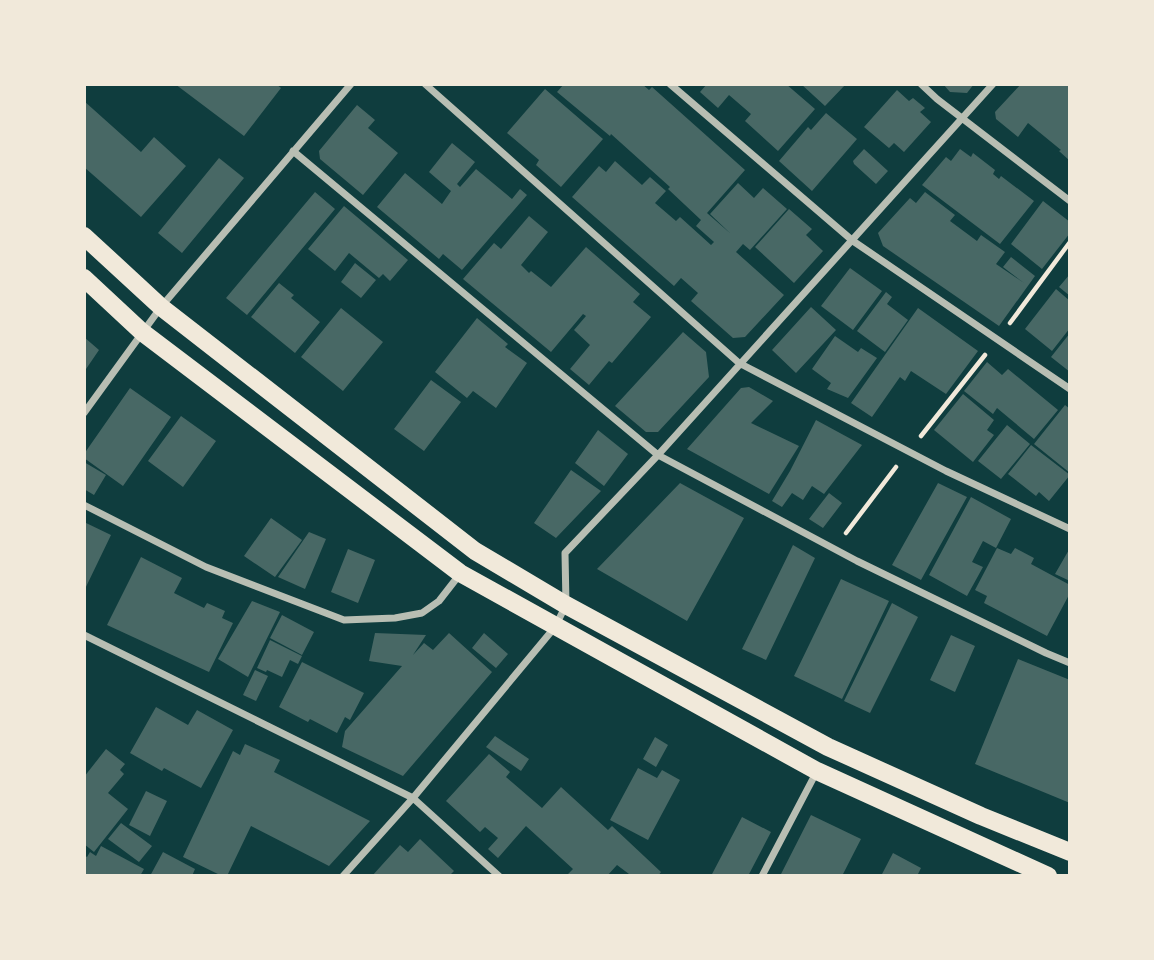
<svg xmlns="http://www.w3.org/2000/svg" width="1154" height="960" viewBox="0 0 1154 960" font-family="Lato,sans-serif">
  <rect width="100%" height="100%" fill="#0f3d3e"/>
  <path fill="#486865" d="M175 84H276L281 88 244 136Z
    M564 84H642L649 90 652 87 745 170 707 213 731 234 710 214 738 183 754 198 763 188 787 209 750 250 743 244 736 252 784 295 745 337 733 338 691 301 698 293 681 278 674 286 572 197 599 166 606 172 615 161 642 185 650 177 666 191 655 203 676 221 680 217 711 245 714 242 696 226 701 220 668 189 670 187 611 134 610 136 557 92Z
    M707 84H786L815 109 778 151 745 121 751 114 729 95 718 108 700 92Z
    M801 84H846L825 106Z
    M943 84H974L967 93 950 92Z
    M1021 84H1070V161L1059 151 1061 150 1028 123 1018 137 996 119 995 112Z
    M545 89 603 139 561 187 536 165 539 160 507 133Z
    M897 90 909 101 913 98 925 108 920 112 931 122 904 152 894 143 889 148 864 127Z
    M84 101 141 152 154 137 186 166 141 217 84 167Z
    M357 105 375 120 368 128 398 153 363 195 320 159 319 151Z
    M826 113 857 139 812 191 779 161 808 127 811 130Z
    M452 143 475 162 457 184 460 187 476 169 512 199 520 189 527 195 462 270 443 254 439 259 377 207 405 173 442 204 451 191 429 172Z
    M864 149 888 171 876 184 854 164 853 161Z
    M960 149 971 157 973 153 995 170 993 174 999 179 1001 176 1034 201 1000 244 922 185 946 157 951 161Z
    M219 158 244 178 182 253 158 233Z
    M315 192 335 209 247 315 226 298Z
    M925 192 955 215 950 221 977 241 981 235 1005 252 996 264 1024 283 1003 267 1011 257 1035 276 999 326 883 246 878 233 910 198 916 203Z
    M1043 201 1070 222V233L1042 269 1011 244Z
    M344 206 408 260 390 281 383 274 379 278 349 253 335 271 308 249Z
    M789 209 812 229 806 235 823 251 794 283 755 247Z
    M529 216 548 232 521 265 529 273 531 271 551 287 586 247 640 294 633 302 651 317 612 363 609 361 589 385 570 369 590 345 574 330 586 316 583 314 551 352 463 279 494 243 501 249Z
    M355 263 376 280 361 298 341 282Z
    M850 268 882 291 853 330 821 306Z
    M1070 274V296L1059 287Z
    M279 283 294 295 291 298 320 322 295 353 251 317Z
    M1056 289 1070 301V328L1052 351 1025 329Z
    M886 292 892 297 887 304 908 320 885 352 857 331Z
    M811 307 836 330 796 373 772 350Z
    M341 308 383 342 343 391 301 357Z
    M918 308 978 351 946 394 911 371 905 381 900 377 872 417 851 403Z
    M477 318 508 344 505 347 527 363 496 408 473 391 467 398 435 372Z
    M683 332 706 352 709 377 658 432H646L615 406Z
    M1070 333V372L1051 357Z
    M835 336 858 352 861 348 877 358 848 398 827 389 831 383 812 369Z
    M84 337 99 350 84 372Z
    M987 362 1002 375 1008 369 1058 410 1034 439 997 408 993 414 964 391Z
    M431 380 461 402 424 451 394 429Z
    M749 387 773 401 751 423 799 446 769 494 687 449 741 388Z
    M130 388 171 417 123 486 84 458V454Z
    M963 394 994 420 987 430 994 435 973 462 934 430Z
    M1065 405 1070 409V473L1034 444Z
    M181 416 216 441 183 487 148 461Z
    M816 420 862 445 824 494 812 486 803 500 792 493 782 507 772 501 790 471Z
    M1007 425 1030 444 1001 479 978 461Z
    M598 430 628 454 604 486 575 463Z
    M1031 445 1070 475 1049 501 1039 492 1036 496 1008 474Z
    M84 462 106 475 94 495 84 489Z
    M571 470 601 491 556 538 534 523Z
    M680 483 744 518 687 621 597 569Z
    M938 483 967 497 921 580 892 565Z
    M829 493 842 503 823 528 809 519Z
    M971 497 1011 519 996 548 983 541 972 562 983 567 967 596 929 575Z
    M271 518 302 540 275 577 244 556Z
    M84 522 111 535 84 591Z
    M309 532 326 539 305 589 278 577Z
    M793 545 815 558 766 660 742 649Z
    M997 548 1011 554 1015 548 1034 558 1031 564 1070 585V593L1047 636 984 603 987 596 975 590Z
    M1070 548V581L1055 574Z
    M348 549 375 560 358 603 331 592Z
    M141 557 182 578 174 593 204 608 207 603 225 611 222 618 233 623 209 672 107 625Z
    M841 579 889 601 842 699 794 676Z
    M252 601 280 612 248 677 218 659Z
    M892 603 918 617 870 713 844 701Z
    M282 615 314 632 302 655 270 638Z
    M375 633 426 635 413 655 424 643 433 650 449 633 492 672 403 776 342 747 345 731 402 666 369 661Z
    M484 633 508 654 496 668 472 648Z
    M951 635 975 646 955 692 930 680Z
    M270 640 302 656 298 664 290 660 282 677 267 670 266 672 257 668Z
    M1018 659 1070 680V803L975 764Z
    M302 662 364 693 350 720 345 717 337 733 310 719 308 722 279 707Z
    M255 670 268 676 256 701 243 695Z
    M156 707 188 725 197 710 233 730 201 788 164 768 162 771 130 753Z
    M495 736 529 759 521 771 486 747Z
    M655 737 668 745 656 767 643 759Z
    M245 744 280 760 274 772 370 821 329 866 251 826 227 876H222L183 857 233 751 240 755Z
    M106 749 125 764 120 770 124 774 108 793 128 809 94 852 84 844V777Z
    M489 754 510 772 506 777 542 808 561 787 608 830 612 826 661 872 658 876H627L629 874 617 865 607 876H566L573 869 526 826 498 858 488 849 498 838 485 827 480 832 446 801Z
    M638 768 657 778 662 770 680 780 648 840 610 820Z
    M146 791 167 801 150 836 129 825Z
    M811 815 861 839 842 876H780Z
    M742 817 771 832 748 876H711Z
    M121 823 152 846 139 862 108 839Z
    M420 839 454 871 449 876H372L400 845 408 852Z
    M101 846 144 869 140 876H84V855L87 857 90 852 96 856Z
    M163 852 195 869 192 876H150Z
    M893 853 921 868 917 876H881Z"/>
  <g fill="none" stroke-linecap="round" stroke-linejoin="round">
    <path stroke="#f1e9da" stroke-width="4.5" d="M1010 323 1070 242
      M921 436 985 355
      M846 533 896 467"/>
    <path stroke="#b8beb3" stroke-width="7" d="M425 84 739 363 946 471 1070 529
      M670 84 853 241 1070 389
      M921 84 937 99 1070 201
      M293 151 658 455 857 561 1046 653 1070 663
      M84 413 161 307 351 84
      M84 505 206 567 344 620 395 618 422 613 439 601 460 574
      M84 635 413 798 499 876
      M343 876 413 798 555 627 566 605 565 553 658 455 993 84
      M762 876 817 771"/>
    <path stroke="#f1e9da" stroke-width="18" d="M84 236 161 307 475 551 566 605 828 747 981 816 1070 852
      M84 278 142 332 460 573 817 771 1048 876"/>
  </g>
  <rect width="1154" height="960" fill="none" stroke="#f1e9da" stroke-width="172"/>
</svg>
